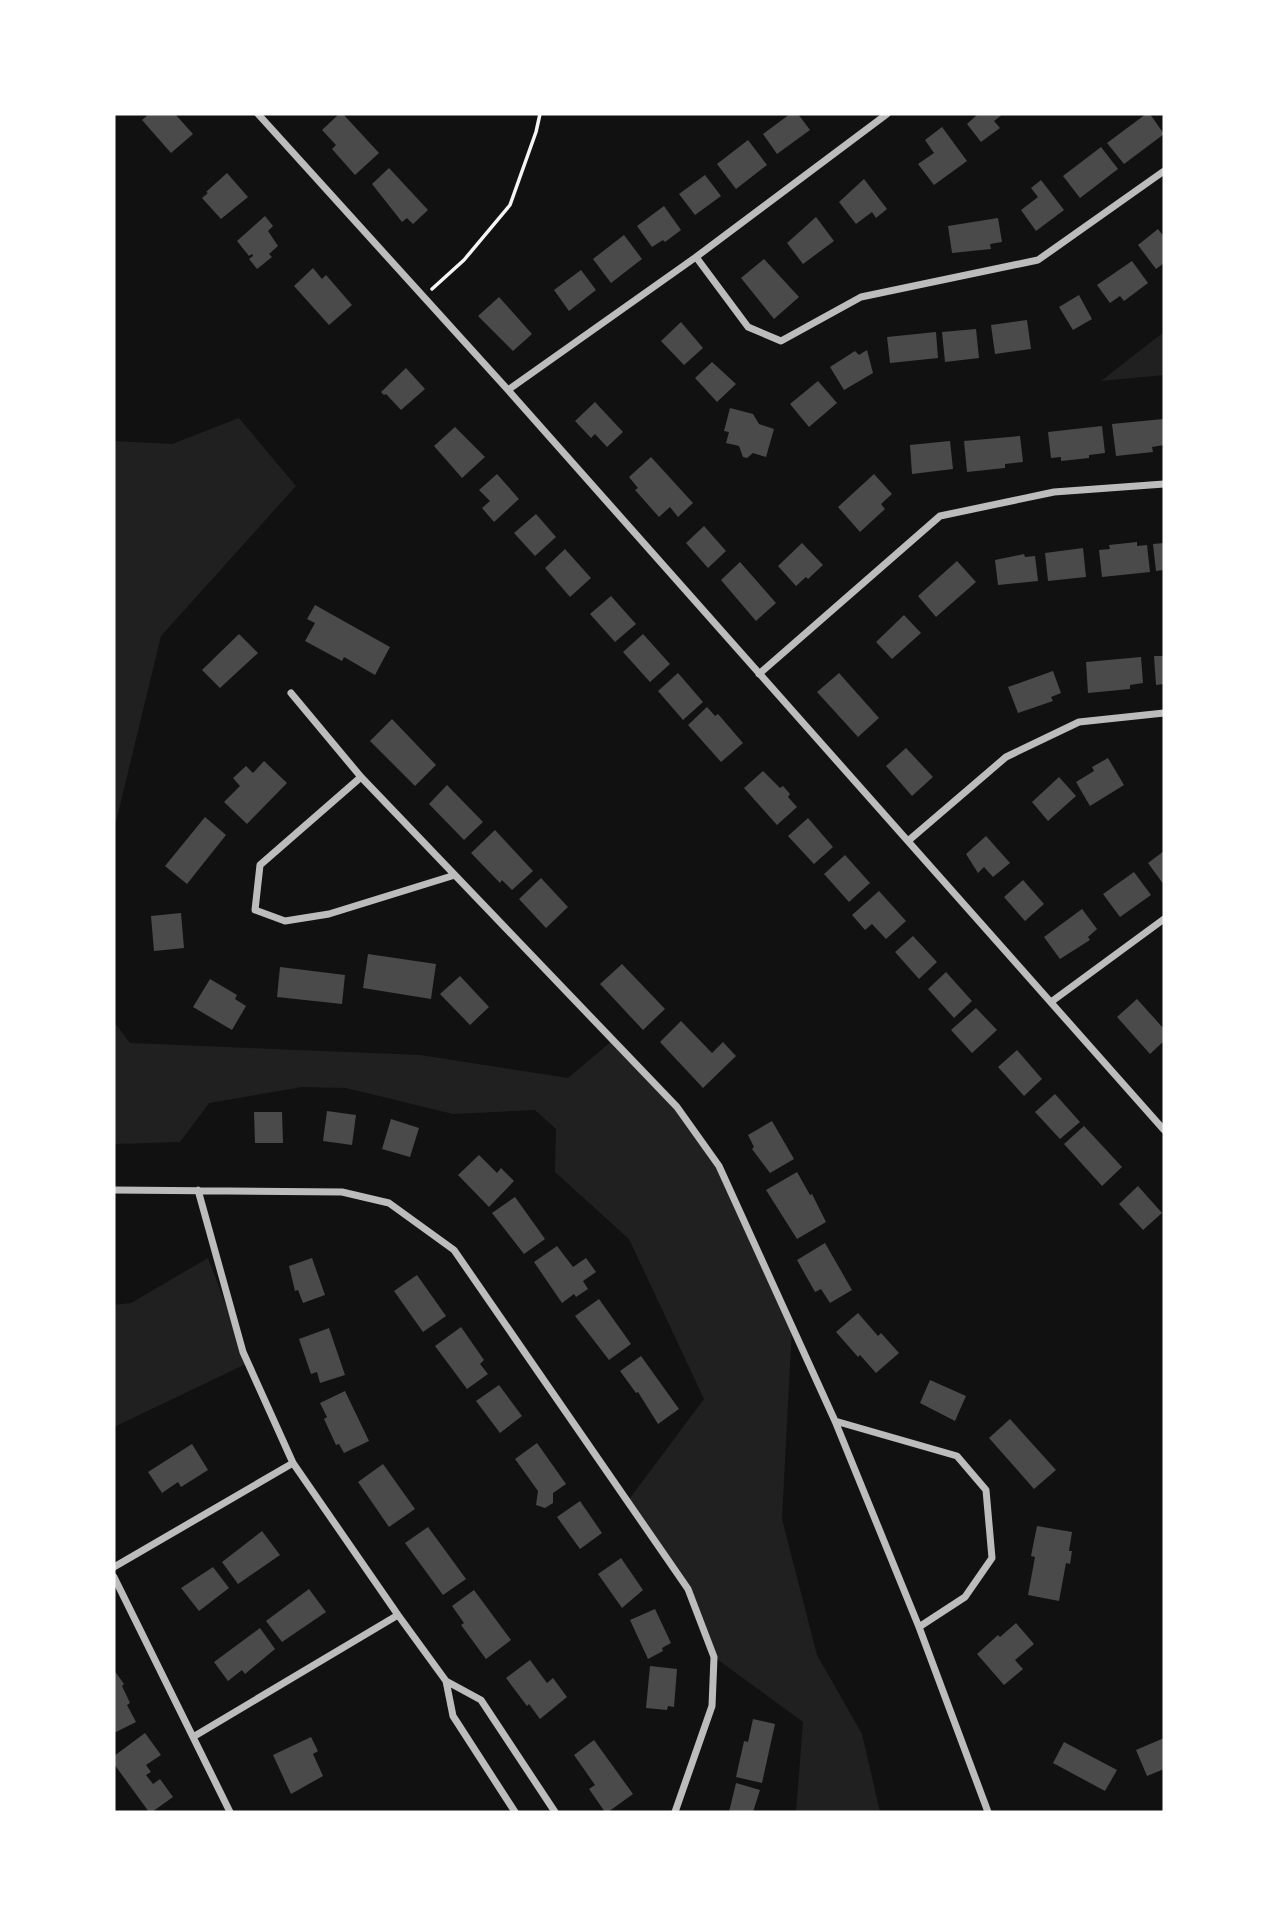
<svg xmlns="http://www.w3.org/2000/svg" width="1278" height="1926" viewBox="0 0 1278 1926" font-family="Montserrat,sans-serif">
  <rect width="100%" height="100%" fill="#111"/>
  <path fill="#202020" d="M1164 332V375L1101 381Z
    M239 418 296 486 161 636 114 830V441L172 444Z
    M114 1022 130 1043 420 1055 568 1078 613 1040 677 1107 719 1166 792 1326 782 1519 817 1655 862 1734 880 1812H796L803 1722 714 1657 688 1589 627 1502 704 1399 629 1239 555 1172 556 1129 535 1110 453 1114 346 1088 302 1087 209 1103 180 1142 114 1144Z
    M208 1258 248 1363 114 1427V1305L131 1303Z"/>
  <path fill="#4a4a4a" d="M149 114H175L193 134 171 153 142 120Z
    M339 114H343L379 153 355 175 332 149 336 145 322 130Z
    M790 114H798L810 130 777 154 763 134Z
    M978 114H1003L994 121 1000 128 981 142 967 124Z
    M1146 114H1150L1164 134 1124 164 1107 143Z
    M942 127 967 161 934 185 918 164 934 153 925 140Z
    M748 140 767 165 736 189 717 164Z
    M1101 147 1118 169 1080 198 1063 176Z
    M389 168 428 210 413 224 407 218 402 222 372 184Z
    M227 173 248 197 221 219 202 198 208 193 206 192Z
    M705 175 721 196 695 215 679 194Z
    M864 179 887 209 876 218 872 212 856 224 839 202Z
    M1041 180 1064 210 1036 231 1021 210 1038 197 1031 188Z
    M664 206 681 230 665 242 663 240 652 247 637 226Z
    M265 216 273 226 268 231 278 246 269 254 272 257 257 269 249 259 253 256 252 254 249 256 237 241Z
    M816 217 834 241 803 264 787 243Z
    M998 218 1002 242 990 244 991 249 952 253 948 226Z
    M1158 229 1164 237V263L1156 269 1138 245Z
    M624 235 642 259 611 283 593 259Z
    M764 259 799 297 774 319 741 278Z
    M1132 261 1148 283 1124 301 1120 296 1110 303 1097 285Z
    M313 268 322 279 326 275 352 305 329 325 294 286Z
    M581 270 596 290 569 311 554 290Z
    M1079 295 1092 319 1073 330 1059 307Z
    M499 297 532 334 513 351 478 316Z
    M1027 320 1031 349 995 354 991 325Z
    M681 322 703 348 684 365 661 341Z
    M976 329 979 358 945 362 942 332Z
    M936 332 938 358 890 363 887 337Z
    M867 350 873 373 844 390 830 367 855 351 859 355Z
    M712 362 736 384 717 402 695 378Z
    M406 368 425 389 401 410 386 394 384 395 381 392Z
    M818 381 837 403 809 427 790 404Z
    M595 402 623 432 607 447 595 434 591 438 575 421Z
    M730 408 753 414 759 424 774 429 766 457 753 453 747 458 743 457 739 446 726 443 729 432 724 431Z
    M1163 419 1164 445 1152 447 1153 452 1116 456 1112 424Z
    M1102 426 1105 453 1089 455V458L1061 461V457L1051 458 1048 432Z
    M455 427 485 457 462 478 434 446Z
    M1020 436 1023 462 1005 464V468L967 472 964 441Z
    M950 441 953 469 912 474 910 445Z
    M651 457 693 503 678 517 670 507 659 517 635 490 638 488 629 477Z
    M497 474 519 499 494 522 482 508 490 501 479 490Z
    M874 474 892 494 881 504 885 509 860 532 838 507Z
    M536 514 556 537 535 556 514 533Z
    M704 526 726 551 708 568 686 543Z
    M1137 542V546L1147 545 1150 572 1102 577 1099 550 1110 549 1109 545Z
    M802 543 823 565 808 579 806 577 796 586 778 566Z
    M1164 543V570L1156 571 1153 544Z
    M1083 548 1086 577 1048 581 1045 553Z
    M565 549 591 578 570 597 545 568Z
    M1024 554 1025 557 1035 556 1038 581 998 585 995 560Z
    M957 561 976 582 936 617 918 596Z
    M740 562 776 603 756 621 721 580Z
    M611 596 636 624 615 642 590 614Z
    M315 605 390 647 375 675 344 657 342 661 305 641 315 623 307 619Z
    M904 615 921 633 892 659 876 642Z
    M239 634 258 653 220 688 202 670Z
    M643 634 670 664 650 682 623 652Z
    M1154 656H1164V684L1156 685Z
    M1141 657 1143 683 1130 685V689L1088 693 1086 662Z
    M1053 671 1061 693 1051 697 1053 701 1018 713 1008 687Z
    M678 673 703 702 683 720 658 691Z
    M839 673 879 718 858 737 817 692Z
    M707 707 715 716 718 714 743 743 721 762 688 725Z
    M392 719 436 765 415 786 370 741Z
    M906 748 933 777 912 796 886 766Z
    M1108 758 1124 785 1090 806 1076 782 1094 771 1092 767Z
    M264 761 287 783 247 824 224 802 240 786 233 778 246 766 253 773Z
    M763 771 780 788 783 786 790 794 788 797 797 807 777 825 744 788Z
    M1059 777 1076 796 1048 821 1032 802Z
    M447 785 483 822 464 840 429 804Z
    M205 817 226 835 187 884 165 866Z
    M808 818 833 847 814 864 788 836Z
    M495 830 533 871 512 890 502 880 500 883 471 853Z
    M986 836 1010 863 993 877 984 867 978 873 966 854Z
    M1164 851V885L1148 863Z
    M845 855 870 883 849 902 824 874Z
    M1134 872 1151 895 1120 917 1103 894Z
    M541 878 568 907 546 928 519 899Z
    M1023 880 1044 904 1025 921 1004 897Z
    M879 891 906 921 886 939 872 924 865 930 852 915Z
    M1082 909 1097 929 1088 937 1090 940 1060 959 1044 937Z
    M181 913 184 948 154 951 151 916Z
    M913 936 937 962 919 979 895 952Z
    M368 954 436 964 431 999 363 988Z
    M622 964 665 1009 643 1030 600 984Z
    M280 967 345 975 342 1004 277 997Z
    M946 972 972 1001 954 1018 928 989Z
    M460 976 489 1007 470 1025 440 994Z
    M210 979 237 995 235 999 246 1006 232 1030 193 1007Z
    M1137 999 1164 1029V1041L1150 1054 1117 1017Z
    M976 1008 997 1030 972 1053 951 1030Z
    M681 1021 712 1053 723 1042 736 1056 703 1088 660 1042Z
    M1017 1050 1042 1079 1024 1096 998 1067Z
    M1055 1094 1080 1122 1060 1139 1035 1112Z
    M327 1111 356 1115 352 1145 323 1141Z
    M254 1112H282L283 1143H255Z
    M391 1119 419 1128 410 1157 382 1149Z
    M772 1121 794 1159 770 1173 752 1149 754 1147 748 1135Z
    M1084 1126 1122 1167 1102 1186 1064 1144Z
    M479 1155 497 1173 501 1168 514 1181 489 1207 458 1175Z
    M797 1172 810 1195 812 1194 826 1222 797 1239 766 1190Z
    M1138 1186 1162 1213 1143 1230 1119 1204Z
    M515 1197 545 1239 524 1254 492 1213Z
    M825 1243 852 1290 830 1303 821 1289 815 1292 797 1260Z
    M557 1246 573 1267 586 1258 596 1272 583 1281 588 1289 576 1297 574 1294 562 1303 534 1262Z
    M312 1258 325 1295 303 1303 298 1290 295 1291 289 1266Z
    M417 1275 446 1316 423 1332 394 1291Z
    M599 1299 631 1344 609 1360 575 1316Z
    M858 1313 878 1336 881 1333 899 1353 876 1373 860 1355 858 1357 836 1332Z
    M461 1327 484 1360 480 1364 488 1374 467 1389 435 1346Z
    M329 1328 345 1375 320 1383 317 1372 311 1374 299 1339Z
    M641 1356 679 1409 658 1424 638 1392 636 1393 620 1371Z
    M930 1380 966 1396 955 1421 920 1403Z
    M499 1385 522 1416 500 1433 476 1401Z
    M345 1391 369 1441 344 1453 339 1444 336 1445 324 1419 327 1417 320 1403Z
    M1010 1419 1056 1470 1034 1489 989 1438Z
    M537 1443 566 1484 553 1493V1503L545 1508 536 1505 538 1491 515 1459Z
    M192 1444 208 1470 181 1487 178 1482 162 1493 148 1472Z
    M383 1464 415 1509 389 1527 358 1482Z
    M580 1501 602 1533 580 1549 557 1517Z
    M1037 1526 1072 1532 1069 1551H1072L1070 1564 1066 1563 1059 1601 1028 1595 1035 1557 1031 1556Z
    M428 1527 466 1579 443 1595 405 1543Z
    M262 1531 280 1555 238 1584 222 1562Z
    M621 1558 643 1590 622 1608 598 1574Z
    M213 1567 229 1588 199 1611 181 1588Z
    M309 1589 326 1612 282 1642 266 1621Z
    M474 1590 511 1640 486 1659 461 1625 464 1623 452 1606Z
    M655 1609 671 1643 662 1648 663 1651 648 1659 630 1620Z
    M1016 1623 1034 1644 1015 1660 1023 1669 1004 1685 977 1654 998 1635 1000 1637Z
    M260 1628 275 1649 245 1674 242 1670 228 1681 214 1662Z
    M530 1660 547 1683 553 1678 567 1697 540 1719 529 1704 527 1706 506 1678Z
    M650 1666 677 1669 674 1707 668 1706 667 1710 646 1708Z
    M114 1670 124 1684 122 1686 130 1703 127 1705 136 1722 114 1733Z
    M753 1719 775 1724 762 1783 736 1777 744 1741 748 1742Z
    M145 1733 161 1755 146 1765 151 1772 146 1775 153 1784 160 1779 173 1797 152 1812H149L114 1764V1756Z
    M311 1737 318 1751 313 1754 323 1776 291 1794 273 1755Z
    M1164 1738V1769L1147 1776 1136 1750Z
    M594 1740 633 1794 608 1812H605L589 1789 595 1785 574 1755Z
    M1064 1742 1117 1770 1105 1791 1053 1763Z
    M736 1783 760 1790 753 1812H729Z"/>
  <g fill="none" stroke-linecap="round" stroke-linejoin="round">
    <path stroke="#f5f5f5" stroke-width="3.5" d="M432 289 464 260 510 205 536 132 540 114"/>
    <path stroke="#bcbcbc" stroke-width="7" d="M258 114 508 390 1164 1130
      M696 257 748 327 781 341 861 297 1038 260 1164 171
      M508 390 696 257 887 114
      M759 674 940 516 1054 492 1164 484
      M291 693 361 777 677 1107 719 1166 835 1421 919 1627 988 1812
      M361 777 260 865 255 910 285 921 329 914 455 875
      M908 841 1006 757 1079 722 1164 713
      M1051 1002 1164 919
      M114 1190 342 1192 389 1203 454 1250 688 1589 714 1657 712 1706 675 1812
      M198 1190 243 1352 293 1463 398 1615 446 1681 453 1716 515 1812
      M835 1421 957 1456 986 1490 992 1558 965 1597 919 1627
      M114 1567 293 1463
      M114 1577 230 1812
      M446 1681 481 1700 555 1812
      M193 1737 398 1615"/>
  </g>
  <rect width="1278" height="1926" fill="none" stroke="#ffffff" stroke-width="231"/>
</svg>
